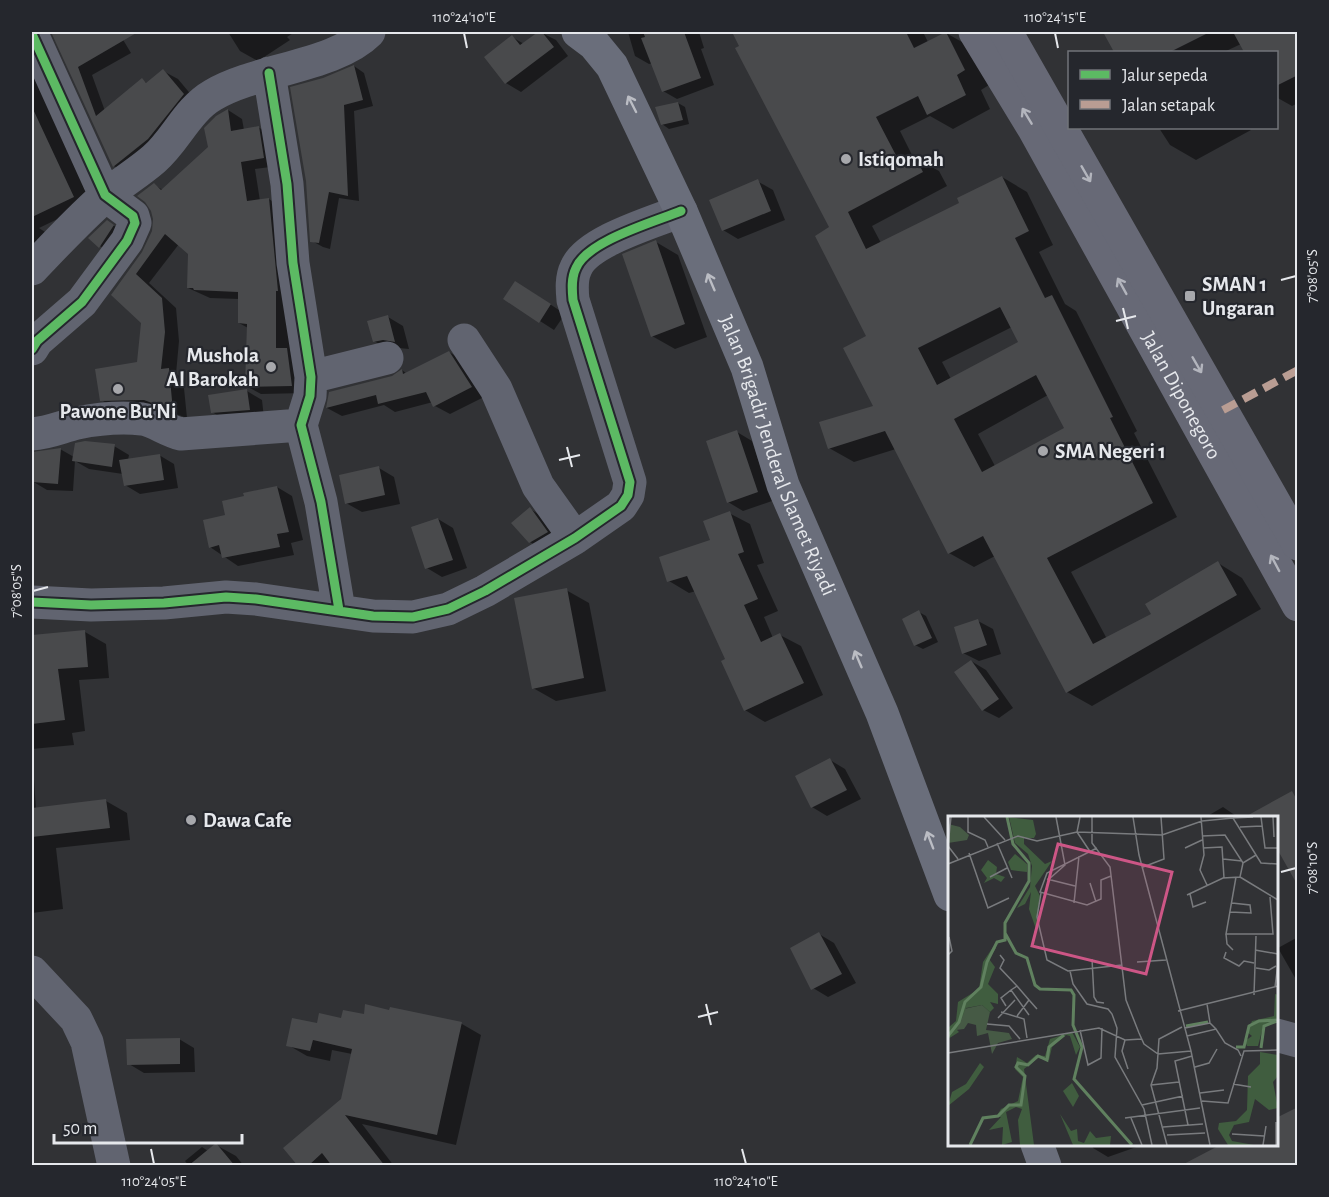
<svg xmlns="http://www.w3.org/2000/svg" width="1329" height="1197" viewBox="0 0 1329 1197" font-family="'Alegreya Sans',sans-serif">
  <rect width="100%" height="100%" fill="#313235"/>
  <path fill="#0007" fill-rule="evenodd" d="M53 32H122L119 33 131 53 92 75 105 111 142 80 148 84 163 71 178 79 198 103 129 174 114 166Z
    M228 32H295L287 37 290 40 258 61 240 51Z
    M540 32 556 40 568 56 521 92 506 83 486 57 512 37 524 44Z
    M628 32H699L704 48 701 49 714 85 677 99 663 91 653 63 649 64 635 56Z
    M733 32H923L928 42 946 33 971 47 989 85 981 90 990 109 953 129 930 116 900 131 913 157 939 171 947 186 872 226 881 243 961 204 1002 177 1027 192 1053 245 1039 252 1065 304 1076 311 1137 431 1134 433 1177 517 1071 572 1107 639 1153 614 1218 563 1242 578 1261 609 1092 706 1067 692 995 556 974 567 949 553 896 449 854 462 829 448 875 407 868 337 831 228ZM1012 327 1020 342 951 379 942 362ZM1048 395 1066 428 995 466 978 434Z
    M1104 32H1298V103L1292 106 1276 97V52H1246L1241 44 1224 52H1115Z
    M32 56 97 200 39 228 45 232 54 243 32 264Z
    M354 66 364 73 373 106 354 111 359 201 339 198 330 249 323 247 312 241 323 79Z
    M678 103 685 107 689 124 669 129 662 124Z
    M228 110 242 119 244 130 258 127 273 136 278 166 255 169 260 201 269 199 283 208 290 298V351L302 358 306 393 261 394 246 386 248 328 239 323V299L210 298 188 288 189 253 179 244 149 283 176 308 179 341 176 374 183 378 187 418 159 408H116L101 400 138 364 143 322 113 294 143 253 154 231V185L163 190 209 148Z
    M1159 128H1249L1251 130 1196 160 1170 145Z
    M757 181 773 190 785 220 738 239 723 230Z
    M107 222 122 230 114 255 100 246Z
    M656 242 678 255 707 337 675 349 652 336Z
    M530 291 565 314 554 330 540 321Z
    M388 317 403 326 409 349 399 348 389 350 374 341Z
    M449 352 464 361 486 396 450 414 435 406 433 402 395 412 384 405 342 416 327 408 330 393 392 378 402 370 407 374Z
    M247 391 262 400 264 418 227 421 212 412Z
    M737 432 752 441 772 501 743 511 728 502Z
    M114 446 129 455 128 460 159 455 174 464 178 488 140 494 125 485 123 474 89 469 75 461 73 491 47 490 32 481 33 454 60 449 74 457Z
    M379 468 394 477 400 504 362 512 346 503Z
    M277 487 292 496 303 540 291 543 294 555 238 566 210 547 226 516Z
    M530 509 545 518 562 541 545 551 530 542Z
    M729 513 750 524 764 563 757 565 778 611 764 617 773 638 780 635 801 646 823 695 765 722 745 710 727 660 696 591 689 593 669 581 712 541Z
    M438 519 453 528 467 568 442 577 427 568Z
    M566 590 589 603 606 691 556 701 533 688Z
    M919 612 926 616 938 642 923 649 915 645Z
    M978 621 993 629 1001 654 979 661 963 653Z
    M85 632 106 644 109 678 79 680 85 731 72 733 74 745 32 749 36 809 106 801 127 813 130 840 56 848 63 909 32 913V636Z
    M971 661 986 670 1013 708 999 718 983 710Z
    M830 760 845 769 861 799 827 816 812 807Z
    M1223 807 1239 818H1204Z
    M819 934 834 943 856 983 828 997 813 988Z
    M1298 937V983L1278 948Z
    M391 1009 462 1024 481 1035 456 1145 362 1124 394 1166H300L342 1100 352 1054 332 1050 330 1061 307 1056 288 1045 318 1025 390 1011Z
    M179 1039 194 1048 195 1072 144 1073 129 1064Z
    M1092 1144H1145L1108 1157 1093 1148Z
    M216 1145 236 1156 244 1166H189L185 1161 202 1147 208 1151Z"/>
  <path fill="#494a4c" fill-rule="evenodd" d="M51 32H138L78 67 96 116 142 78 146 83 163 69 184 94 148 139 113 167Z
    M538 32H542L554 47 505 84 484 57 512 35 520 45Z
    M643 32H684L701 78 662 92 641 38 645 37Z
    M732 32H906L914 48 946 32 965 70 957 75 966 95 927 115 918 96 876 117 900 163 914 155 923 172 848 212 866 249 959 203 957 198 1002 176 1029 231 1015 238 1045 298 1052 295 1113 417 1110 418 1153 503 1047 558 1093 644 1151 614 1145 604 1218 561 1237 595 1066 693 983 536 948 554 885 431 828 449 819 422 873 406 843 348 866 336 815 236 829 227 735 48 739 46ZM1000 307 1018 342 937 385 918 348ZM1036 375 1064 428 982 472 954 419Z
    M1103 32H1210L1170 52H1114Z
    M1233 32H1298V75L1276 86V52H1244Z
    M354 65 363 100 344 105 348 196 329 192 319 243 310 242 306 181 290 87 323 78Z
    M678 102 683 120 661 125 655 107Z
    M32 107 74 197 32 217Z
    M228 109 231 131 259 126 264 158 241 162 247 201 269 198 278 291H276V348H287L292 386 245 387 247 324 238 323V292L194 290 193 288H187L188 254 165 234 136 274 162 298 165 332 161 369 169 368 173 411 144 400 100 401 95 369 137 362 141 323 111 295 142 252 152 231 153 219 151 211 145 202 137 196 154 183 161 190 208 147 204 128 216 116Z
    M758 179 771 211 722 231 709 200Z
    M107 220 114 225 99 248 88 238Z
    M656 240 685 324 651 337 622 254Z
    M515 281 551 304 539 323 503 299Z
    M388 315 395 342 383 340 373 342 367 321Z
    M449 351 472 387 433 407 426 392 378 404 376 395 326 408 329 392 392 376 402 369 403 374Z
    M247 389 250 410 211 413 208 395Z
    M737 430 758 492 727 503 706 441Z
    M85 441 115 444 112 467 72 461 75 443Z
    M61 448 58 484 32 482V452Z
    M160 454 164 480 124 486 119 460Z
    M379 466 385 495 345 504 339 475Z
    M277 486 289 532 277 534 280 547 222 558 219 545 209 548 203 520 225 515 222 501 244 496 243 493Z
    M530 507 548 532 529 543 511 523Z
    M730 511 744 552 738 554 758 599 744 605 761 642 780 633 804 683 744 711 721 661 725 659 687 576 667 582 659 557 710 540 703 521Z
    M438 518 453 560 425 569 411 527Z
    M567 588 584 678 532 689 514 598Z
    M919 610 932 638 914 646 902 619Z
    M978 619 987 645 962 654 954 627Z
    M85 630 88 667 58 669 65 720 32 724V635Z
    M971 660 999 699 982 711 954 672Z
    M830 758 847 790 811 808 795 776Z
    M1292 791 1298 802V886L1276 847V818H1243Z
    M106 799 110 828 32 837V808Z
    M819 932 842 974 811 990 790 948Z
    M365 1004 389 1010 390 1007 462 1022 437 1135 345 1115 385 1166H332L322 1153 308 1166H298L283 1148 341 1099 352 1049 313 1040 310 1051 286 1046 292 1018 317 1023 319 1013 341 1018 343 1010 364 1014Z
    M180 1038V1064L127 1065 126 1039Z
    M1298 1107V1166H1180L1222 1144H1276V1118Z
    M216 1143 235 1166H188Z"/>
  <g fill="none" stroke-linecap="round" stroke-linejoin="round">
    <path stroke="#616470" stroke-width="33" d="M32 34 105 195 133 216 135 223 127 241 82 302 37 341 32 349
      M269 73 287 184 293 263 311 377 310 396 301 425 321 502 339 610
      M32 269C55 245 78 220 103 198 119 184 138 173 154 159 176 140 187 110 213 95 257 69 335 66 369 32
      M464 340 496 389 538 486 575 538
      M311 377 387 358
      M32 434C48 433 61 427 77 423 97 419 122 417 142 419 155 421 167 431 181 434L301 425
      M32 602 91 605 164 603 226 597 256 599 373 616 413 617 448 609 485 591 575 538 621 506 628 495 630 482 573 300C572 290 571 278 576 268 587 241 654 222 681 211
      M32 972 76 1019 87 1042 114 1166
      M1276 1035 1298 1041"/>
    <g stroke="#6a6e7b" stroke-width="33">
      <path id="s1" d="M578 32 594 44 612 66 681 211 747 367 783 485 882 713 950 895"/>
      <path d="M1037 1144 1045 1166"/>
    </g>
    <g stroke="#676976" stroke-width="33">
      <path id="s2" d="M975 32 1034 129 1298 605"/>
      <path d="M1006 32 1298 544"/>
    </g>
    <path stroke="#b99d93" stroke-width="8" stroke-dasharray="15 8" stroke-linecap="butt" d="M1223 410 1298 370"/>
    <g stroke="#25272d" stroke-width="13">
      <path id="cycleway" d="M32 34 105 195 133 216 135 223 127 241 82 302 37 341 32 349
        M269 73 287 184 293 263 311 377 310 396 301 425 321 502 339 610
        M32 602 91 605 164 603 226 597 256 599 373 616 413 617 448 609 485 591 575 538 621 506 628 495 630 482 573 300C572 290 571 278 576 268 587 241 654 222 681 211"/>
    </g>
    <use href="#cycleway" stroke="#5cba63" stroke-width="9"/>
  </g>
  <defs><path id="oneway-shaft" d="M-6 0H5M1.5-3L5.5 0L1.5 3" fill="none" stroke-width="1.6" stroke-linecap="round" stroke-linejoin="round" transform="scale(1.5)"/></defs>
  <g stroke="#bbbdc4">
    <use href="#oneway-shaft" transform="translate(632 104) rotate(-117)"/>
    <use href="#oneway-shaft" transform="translate(711 282) rotate(-113)"/>
    <use href="#oneway-shaft" transform="translate(858 659) rotate(-113)"/>
    <use href="#oneway-shaft" transform="translate(930 840) rotate(-111)"/>
  </g>
  <g stroke="#b3b5bd">
    <use href="#oneway-shaft" transform="translate(1027 116) rotate(-121)"/>
    <use href="#oneway-shaft" transform="translate(1086 174) rotate(60)"/>
    <use href="#oneway-shaft" transform="translate(1122 286) rotate(-119)"/>
    <use href="#oneway-shaft" transform="translate(1197 365) rotate(60)"/>
    <use href="#oneway-shaft" transform="translate(1275 563) rotate(-118)"/>
  </g>
  <path fill="none" stroke="#e6e8ec" stroke-width="2" d="M464 33 467 48M1055 33 1058 48M1281 280 1296 276M1123 308 1128 329M1116 321 1136 316M567 447 572 467M559 460 580 455M33 591 48 587M1281 872 1296 868M706 1004 711 1025M698 1017 718 1012M151 1149 154 1164M742 1149 746 1164"/>
  <g fill="#a7a8ac" stroke="#25272d" stroke-width="2">
    <circle cx="846" cy="159" r="6"/>
    <rect x="1184" y="290" width="12" height="12" rx="3"/>
    <circle cx="271" cy="367" r="6"/>
    <circle cx="118" cy="389" r="6"/>
    <circle cx="1043" cy="451" r="6"/>
    <circle cx="191" cy="820" r="6"/>
  </g>
  <g text-anchor="middle" stroke-width="4.5" stroke-linejoin="round" paint-order="stroke">
    <g font-size="21" font-weight="bold" fill="#e6e8ec" stroke="#25272d" text-anchor="start">
      <text x="858" y="166">Istiqomah</text>
      <text x="1202" y="291">SMAN 1<tspan x="1202" dy="24">Ungaran</tspan></text>
      <text x="259" y="362" text-anchor="end">Mushola<tspan x="259" dy="24">Al Barokah</tspan></text>
      <text x="118" y="418" text-anchor="middle">Pawone Bu'Ni</text>
      <text x="1055" y="458">SMA Negeri 1</text>
      <text x="203" y="827">Dawa Cafe</text>
    </g>
    <g font-size="21" fill="#e6e8ec" stroke="#25272d">
      <text dy="7" stroke="none"><textPath href="#s2" startOffset="418">Jalan Diponegoro</textPath></text>
      <text dy="7" stroke="none"><textPath href="#s1" startOffset="472">Jalan Brigadir Jenderal Slamet Riyadi</textPath></text>
    </g>
  </g>
  <g transform="translate(948 816)">
    <rect width="330" height="330" fill="#313235"/>
    <path d="M34 189 42 196 38 214 61 217 64 223 50 227 44 238 40 217 29 220 28 209 20 207 16 213 8 214 16 193Z" fill="#465a45"/>
    <path d="M61 1 85 4 88 18 86 22H76V28L97 48 104 45 87 70 92 80 88 113 81 93 83 76 77 88 69 92 82 71 84 50 80 38 67 27ZM67 38 79 48V56L63 54 60 46ZM40 44 49 51 48 58 57 61 53 66 46 62 36 67 39 62 33 54ZM45 131 48 132 41 143 47 151 40 168 50 178V188L42 186 46 192 42 196 34 189 18 192 9 214 11 216 0 223 1 211 8 205 10 186 31 173 35 146ZM327 178 330 179V202L315 211 310 230H299L297 225 304 220 299 216 304 205 326 200ZM124 216 132 231 128 239 122 220 118 219 104 231 101 244 90 242 76 253 86 329H72L70 304 74 293 68 291 58 296 64 326 54 329 55 311 41 314 53 301H48L53 293 70 285 75 261 67 253 69 241 79 247 88 239 97 240 102 223ZM312 236 330 239V260L325 266 330 292 321 294 307 283 301 306 286 309 281 319 284 325 306 329H280L270 313 271 307 288 305 299 294 300 260 312 248ZM32 247 36 251 21 273 0 290 4 276 18 268ZM124 267 131 280 125 291 115 275ZM112 298 123 315 129 313 130 325 136 327 142 315 148 322 163 320 162 329H125Z" fill="#405d3f"/>
    <path d="M0 8 12 11 21 19 19 24 0 27Z" fill="#465a45"/>
    <path fill="none" stroke="#60815f" stroke-width="3" d="M59 1 65 28 81 47V65L57 107V117L68 137 79 142 87 169 92 173 123 174 126 179 125 209 134 231 126 263 184 329M238 210 260 206M0 220 11 206 17 186 33 171 39 146 49 126 57 124V117M288 231H296L301 210 311 205 330 204M313 232 316 210 329 205M22 329 35 302 50 300 61 289H73L77 260 68 251 70 247 80 249 90 240 99 244 101 231 116 219"/>
    <path fill="none" stroke="#797b7e" stroke-width="1.5" d="M3 1 0 30 10 43M20 1V16L37 24 40 31M36 1 57 24M132 1 129 16 143 37M144 1V27L162 51 178 184 191 217 196 228 210 238 243 235M185 1 191 39 243 235 262 329M253 1 256 39 252 54 259 69M313 1 317 32H330M325 1 326 21M285 2 305 1M292 11 314 10M254 20 277 19 295 47 308 39M49 27 64 62M149 32 99 57 92 76 139 89 153 83V64L163 60M237 32 254 24M255 32 274 31 276 62M21 37 40 92 61 82M275 43 294 45M0 48 70 20 89 25 129 16 214 19 254 5 285 2 313 47 330 48M195 51 216 43 213 1M42 61 59 52M288 61 278 118H325L322 81M292 61 330 84M99 63 127 70M100 64 117 49 108 1M142 67 148 86M93 77 89 101 99 144 120 155 174 149M242 78 245 91 258 86M239 79 275 62 292 61 295 47M126 87 131 40M282 96 303 97 302 89 284 87M278 118 279 128 285 134M307 134 330 138M278 136 276 142 291 150 296 145 306 147M0 139 4 135 1 121M52 139 56 144 52 152 69 170 63 174M144 143 146 181 149 186 156 187M189 146 218 144M308 152 321 154 328 150M122 155 125 168 139 188 160 193 164 198 169 212 167 241 196 293 204 329M69 170 81 184M327 171 330 147M306 179 308 120M259 188 262 207M58 190 53 182 63 174 81 199M230 195 330 170M53 196 76 203 79 222M69 200 81 184 89 193M50 202 67 184M39 208 61 210 72 223M237 212 262 207 268 213M132 214 140 249 153 242 154 212M239 220 268 213 277 227 290 234 293 240M177 224 174 235 180 253M0 237 151 212 177 224 194 223M247 251 261 247 269 233M285 268 303 271M203 269 231 266M252 277 276 274M254 285 280 287 296 235 330 234M194 289 235 280M177 302 252 292M183 302 194 329M328 306V329M240 309 227 245 244 240M215 311 255 308M284 318 316 320M219 319 257 317M219 329 203 269 209 252 211 223 234 211M315 329 318 310"/>
    <path fill="#cd5686" fill-opacity="0.15" stroke="#cd5686" stroke-width="3" d="M110 28 224 56 198 158 84 130Z"/>
    <rect width="330" height="330" fill="none" stroke="#e6e8ec" stroke-width="3"/>
  </g>
  <rect width="1329" height="1197" fill="none" stroke="#25272d" stroke-width="66"/>
  <rect x="1068" y="51" width="210" height="78" fill="#25272d" stroke="#727479" stroke-width="1.5"/>
  <rect x="1080" y="70" width="30" height="9" fill="#5cba63" stroke="#727479" stroke-width="1.5"/>
  <text x="1122" y="81" font-size="18" fill="#e6e8ec">Jalur sepeda</text>
  <rect x="1080" y="100" width="30" height="9" fill="#b99d93" stroke="#727479" stroke-width="1.5"/>
  <text x="1122" y="111" font-size="18" fill="#e6e8ec">Jalan setapak</text>
  <path d="M54 1134v9h188v-9" fill="none" stroke="#e6e8ec" stroke-width="3"/>
  <text x="63" y="1134" font-size="18" fill="#e6e8ec" stroke="#25272d" stroke-width="4.5" paint-order="stroke">50 m</text>
  <rect x="33" y="33" width="1263" height="1131" fill="none" stroke="#e6e8ec" stroke-width="2"/>
  <g font-size="15" text-anchor="middle" fill="#e6e8ec">
    <text x="464" y="22">110°24'10"E</text>
    <text x="1055" y="22">110°24'15"E</text>
    <text transform="translate(1312 276) rotate(-90)" y="5">7°08'05"S</text>
    <text transform="translate(16 591) rotate(-90)" y="5">7°08'05"S</text>
    <text transform="translate(1312 868) rotate(-90)" y="5">7°08'10"S</text>
    <text x="154" y="1186">110°24'05"E</text>
    <text x="746" y="1186">110°24'10"E</text>
  </g>
</svg>
